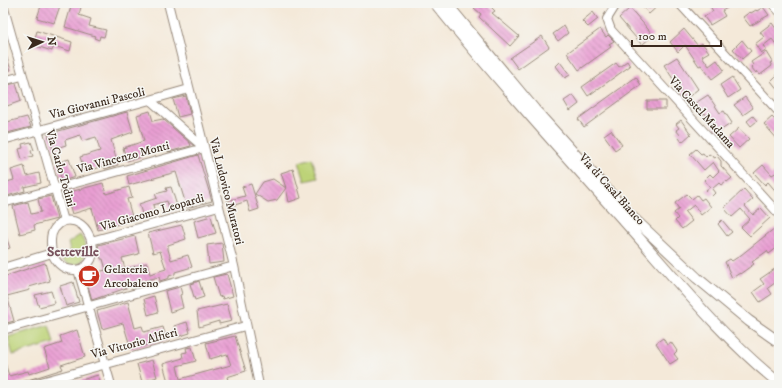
<svg xmlns="http://www.w3.org/2000/svg" width="782" height="388" viewBox="0 0 782 388" font-family="'IM FELL DW Pica',serif">
  <defs>
    <pattern id="building-back-hatch" width="6" height="6" patternUnits="userSpaceOnUse"><rect width="6" height="6" fill="#e99fd3"/><path d="M-1 5l2 2M0 0l6 6M5-1l2 2" fill="none" stroke="#be82ab"/></pattern>
  </defs>
  <rect width="100%" height="100%" fill="#f6f6f2"/>
  <filter id="ink" filterUnits="userSpaceOnUse"><feTurbulence type="fractalNoise" baseFrequency=".025" numOctaves="2"/><feDisplacementMap in="SourceGraphic" scale="8" xChannelSelector="R" yChannelSelector="G"/><feConvolveMatrix kernelMatrix="1 2 1 2 8 2 1 2 1" color-interpolation-filters="sRGB"/></filter>
  <filter id="wash" filterUnits="userSpaceOnUse"><feTurbulence type="fractalNoise" baseFrequency=".012" numOctaves="4" result="noise"/><feDisplacementMap in="SourceGraphic" scale="16" xChannelSelector="R" yChannelSelector="G"/><feGaussianBlur stdDeviation="0.9" result="paint"/><feColorMatrix in="noise" values="0 0 0 0 0 0 0 0 0 0 0 0 0 0 0 0 0 1.4 0 .05"/><feComposite in="paint" operator="in"/></filter>
  <g filter="url(#wash)">
    <rect width="100%" height="100%" fill="#f4e9d9"/>
    <path fill="#bdd378" stroke="#7c7e4b" d="M312 158 318 178 305 181 299 162Z
      M80 235C87 244 89 258 78 264L70 265 62 260 71 253 68 243Z
      M49 325 54 343 13 355 8 337Z"/>
    <g id="blocks">
      <path fill="url(#building-back-hatch)" d="M42 3H61L54 23 37 18Z
        M72 3H82L79 15 91 19 89 26 106 30 104 37 100 36 99 40 94 38 95 36 65 27Z
        M472 3H491L489 5 495 11 492 13 519 36 510 46 479 17 481 14 474 8 476 6Z
        M639 3H661L649 14Z
        M708 3H735L722 11 725 16 710 25 704 17 713 11Z
        M763 7 769 15 750 26 743 17 750 12 751 13 756 10 757 11Z
        M630 8 653 35 642 45 619 18Z
        M593 12 598 19 588 27 582 21Z
        M772 23 779 33V48L772 39 763 46 767 49 761 53 755 44 764 37 760 32Z
        M564 26 568 33 558 41 553 34Z
        M600 29 606 37 608 35 614 41 609 44 611 47 579 70 567 53Z
        M684 29 698 46 702 43 709 52 702 56 709 66 717 60 724 70 712 79 701 65 699 66 685 45 678 52 670 42Z
        M37 31 72 42 70 51 54 46 52 51 33 45Z
        M542 36 549 47 518 69 510 58Z
        M742 40 751 51 742 59 733 49Z
        M3 46 11 70 3 72Z
        M766 52 772 62 770 63 772 66 760 75 757 71 756 73 751 67 753 65 751 62Z
        M677 57 698 89 686 99 664 65Z
        M627 61 630 66 588 96 582 87 616 63 619 67Z
        M560 62 570 75 565 78 556 66Z
        M779 73V91L771 81Z
        M636 77 641 85 584 127 578 119Z
        M732 77 740 90 728 98 720 85Z
        M16 83 21 101 7 106 3 86Z
        M573 95 579 104 570 111 564 101Z
        M708 95 720 113 724 111 732 123 718 132 705 113 702 115 694 104Z
        M186 96 190 114 178 117 173 99Z
        M745 97 753 108 743 115 734 105Z
        M647 101H666V109H647Z
        M150 111 153 121 163 119 190 143 191 146 168 152 166 145 140 152 142 157 127 161 123 148 144 141 137 115Z
        M127 112 133 132 111 140 118 165 105 169 104 166 85 172 80 157 100 151 96 137 82 141 80 135 65 140 66 145 53 149 48 134Z
        M753 116 757 121 751 126 747 121Z
        M27 117 31 127 3 134V123Z
        M772 117 779 124V141L764 124Z
        M681 120 691 134 682 142 679 138 681 136 676 130 679 128 676 124Z
        M739 128 749 139 739 148 729 137Z
        M611 130 622 145 615 150 604 135Z
        M31 142 34 150 31 151 33 156 22 159 19 149 23 148 22 144Z
        M696 149 701 154 703 153 706 157 709 154 715 158 717 156 721 161V166L732 178 727 182 726 181 721 185 719 183 712 189 715 193 712 196 706 190 710 187 704 180 710 174 713 177 719 171 713 162 704 170 690 154Z
        M198 155 212 201 187 208 176 172 129 185 127 176Z
        M69 159 75 177 62 181 57 163Z
        M763 165 772 175 779 171V195L768 182 765 185 754 173Z
        M24 166 27 176 39 173 41 183 24 187 25 191 7 196 3 183 14 180 11 170Z
        M293 169 301 198 289 202 286 188 277 200 268 202 255 194 263 182 273 179 286 188 281 173Z
        M103 183 106 194 129 187 132 198 127 199 133 220 98 230 92 208 72 214 66 193Z
        M251 184 259 209 250 212 247 201 229 207 227 201 245 196 242 187Z
        M171 187 178 209 170 211 167 201 153 205 155 213 143 217 139 204 157 198 155 194 167 191 166 188Z
        M744 189 753 199 745 206 753 215 761 208 770 218 750 236 741 227 750 219 741 209 732 217 724 208Z
        M687 194 692 199 697 195 701 200 704 198 711 207 701 215 694 205 685 212 692 221 682 229 675 221 678 218 674 213 679 209 675 203Z
        M51 196 57 219 34 225 35 230 20 234 13 206 28 202 31 214 41 212 38 199Z
        M211 216 216 233 198 238 194 221Z
        M722 220 732 232 727 236 718 224Z
        M182 225 186 239 168 245V249L171 260 188 255 192 267 175 272V274L169 276V278L160 281 159 277 128 285 129 287 92 300 85 275 106 270 103 259H101L98 245 135 236 139 254 122 258 125 269 147 263 150 274 166 269 160 251 153 253 148 233Z
        M3 228 10 248 3 250Z
        M775 228 776 230 779 228V246L769 254 767 251 752 262 754 264 740 274V273L732 278 725 262 730 259 732 261 741 255Z
        M222 243 224 262 209 264 207 245Z
        M45 263 50 281 29 287 30 290 7 296 14 321 3 324V277Z
        M779 266V280L768 288 772 294 760 302 753 292 764 284 760 279Z
        M227 274 233 296 223 299 222 296 219 297 213 277Z
        M199 281 204 297 195 300 190 284Z
        M73 282 79 302 66 306 60 286Z
        M180 287 182 294 180 295 183 308 170 312 165 291Z
        M51 291 55 303 39 307 35 295Z
        M154 296 158 312 148 315 144 299Z
        M128 302 135 328 142 326 144 332 163 327 167 340 131 349 123 323 102 329 97 311Z
        M227 304 232 321 219 324V321L199 327 197 311Z
        M187 322 190 333 177 337 174 326Z
        M77 330 85 357 61 365 63 369 12 385H3V359H4L9 376 28 371 29 374 50 367 44 349 62 343 60 336Z
        M235 336 246 371 227 377 228 380 210 385H169L163 364 183 358 182 353 187 352 186 348 192 347 196 361 177 366 180 379 231 365 227 354 210 359 206 343Z
        M663 338 667 345 671 342 677 351 674 354 678 359 670 364 656 343Z
        M152 360 157 377 142 382 137 364Z
        M98 375 101 385H69L68 384Z"/>
    </g>
  </g>
  <g filter="url(#ink)">
    <use href="#blocks" fill-opacity="0" stroke="#988a7c" stroke-width="1"/>
    <g fill="none" stroke-linecap="round" stroke-linejoin="round">
      <g stroke="#988a7c" stroke-width="10">
        <path id="minor" d="M168 3 234 266 259 385
          M617 3 607 19 611 30 779 214
          M679 3 779 112
          M772 3 779 11
          M3 5 64 221
          M3 81 22 76
          M150 100 189 89
          M3 140 150 100 203 147
          M3 203 204 148
          M64 221C75 219 84 224 89 235 109 276 49 285 51 240 51 231 56 225 64 221Z
          M91 241 219 206
          M3 268 52 253
          M78 270 111 385
          M3 330 234 266
          M30 385 245 326"/>
      </g>
      <g stroke="#988a7c" stroke-width="12">
        <path id="major" d="M435 3C498 81 565 155 632 230 678 282 724 339 779 383
          M446 3 535 110 629 214 697 278 749 321 779 342"/>
      </g>
      <use href="#minor" stroke="#fff" stroke-width="8"/>
      <use href="#major" stroke="#fff" stroke-width="10"/>
    </g>
  </g>
  <defs>
    <g id="cafe-disc" transform="scale(1.15)"><circle r="9.5" fill="#c8321e" stroke="#f6f6f2"/><path d="M-5.5-4.5H6V0H3Q3 3.5 0 3.5H-2.5Q-5.5 3.5-5.5 0ZM3-3.2v2h1.7v-2ZM-6 4.5H4V6H-6Z" fill="#fff"/></g>
  </defs>
  <g fill-rule="evenodd">
    <use href="#cafe-disc" x="89" y="276"/>
  </g>
  <g text-anchor="middle" stroke-width="3" stroke-linejoin="round" paint-order="stroke">
    <g font-size="12" fill="#3b2a1e" stroke="#f6f6f2">
      <text transform="translate(97 103) rotate(-14)" y="4">Via Giovanni Pascoli</text>
      <text transform="translate(702 112) rotate(48)" y="4">Via Castel Madama</text>
      <text transform="translate(123 157) rotate(-15)" y="4">Via Vincenzo Monti</text>
      <text transform="translate(61 168) rotate(74)" y="4">Via Carlo Todini</text>
      <text transform="translate(612 189) rotate(48)" y="4">Via di Casal Bianco</text>
      <text transform="translate(227 191) rotate(76)" y="4">Via Ludovico Muratori</text>
      <text transform="translate(152 212) rotate(-16)" y="4">Via Giacomo Leopardi</text>
      <text transform="translate(134 343) rotate(-15)" y="4">Via Vittorio Alfieri</text>
    </g>
    <g font-size="12" fill="#3b2a1e" stroke="#f6f6f2" text-anchor="start">
      <text x="104" y="273">Gelateria<tspan x="104" dy="14">Arcobaleno</tspan></text>
    </g>
    <g font-size="14" font-weight="bold" fill="#78535d" stroke="#f6f6f2">
      <text x="73" y="256">Setteville</text>
    </g>
  </g>
  <rect width="782" height="388" fill="none" stroke="#f6f6f2" stroke-width="16"/>
  <g transform="translate(42 42) rotate(86)" stroke="#f6f6f2" stroke-width="3" paint-order="stroke">
  <path d="M0-3L7 15L0 10L-7 15Z" fill="#3b2a1e"/>
  <text y="-6" font-size="11" font-weight="bold" text-anchor="middle" fill="#3b2a1e">N</text>
  </g>
  <path d="M632 40v6h89v-6" fill="none" stroke="#3b2a1e" stroke-width="2"/>
  <text x="638" y="40" font-size="12" fill="#3b2a1e" stroke="#f6f6f2" stroke-width="3" paint-order="stroke">100 m</text>
</svg>
